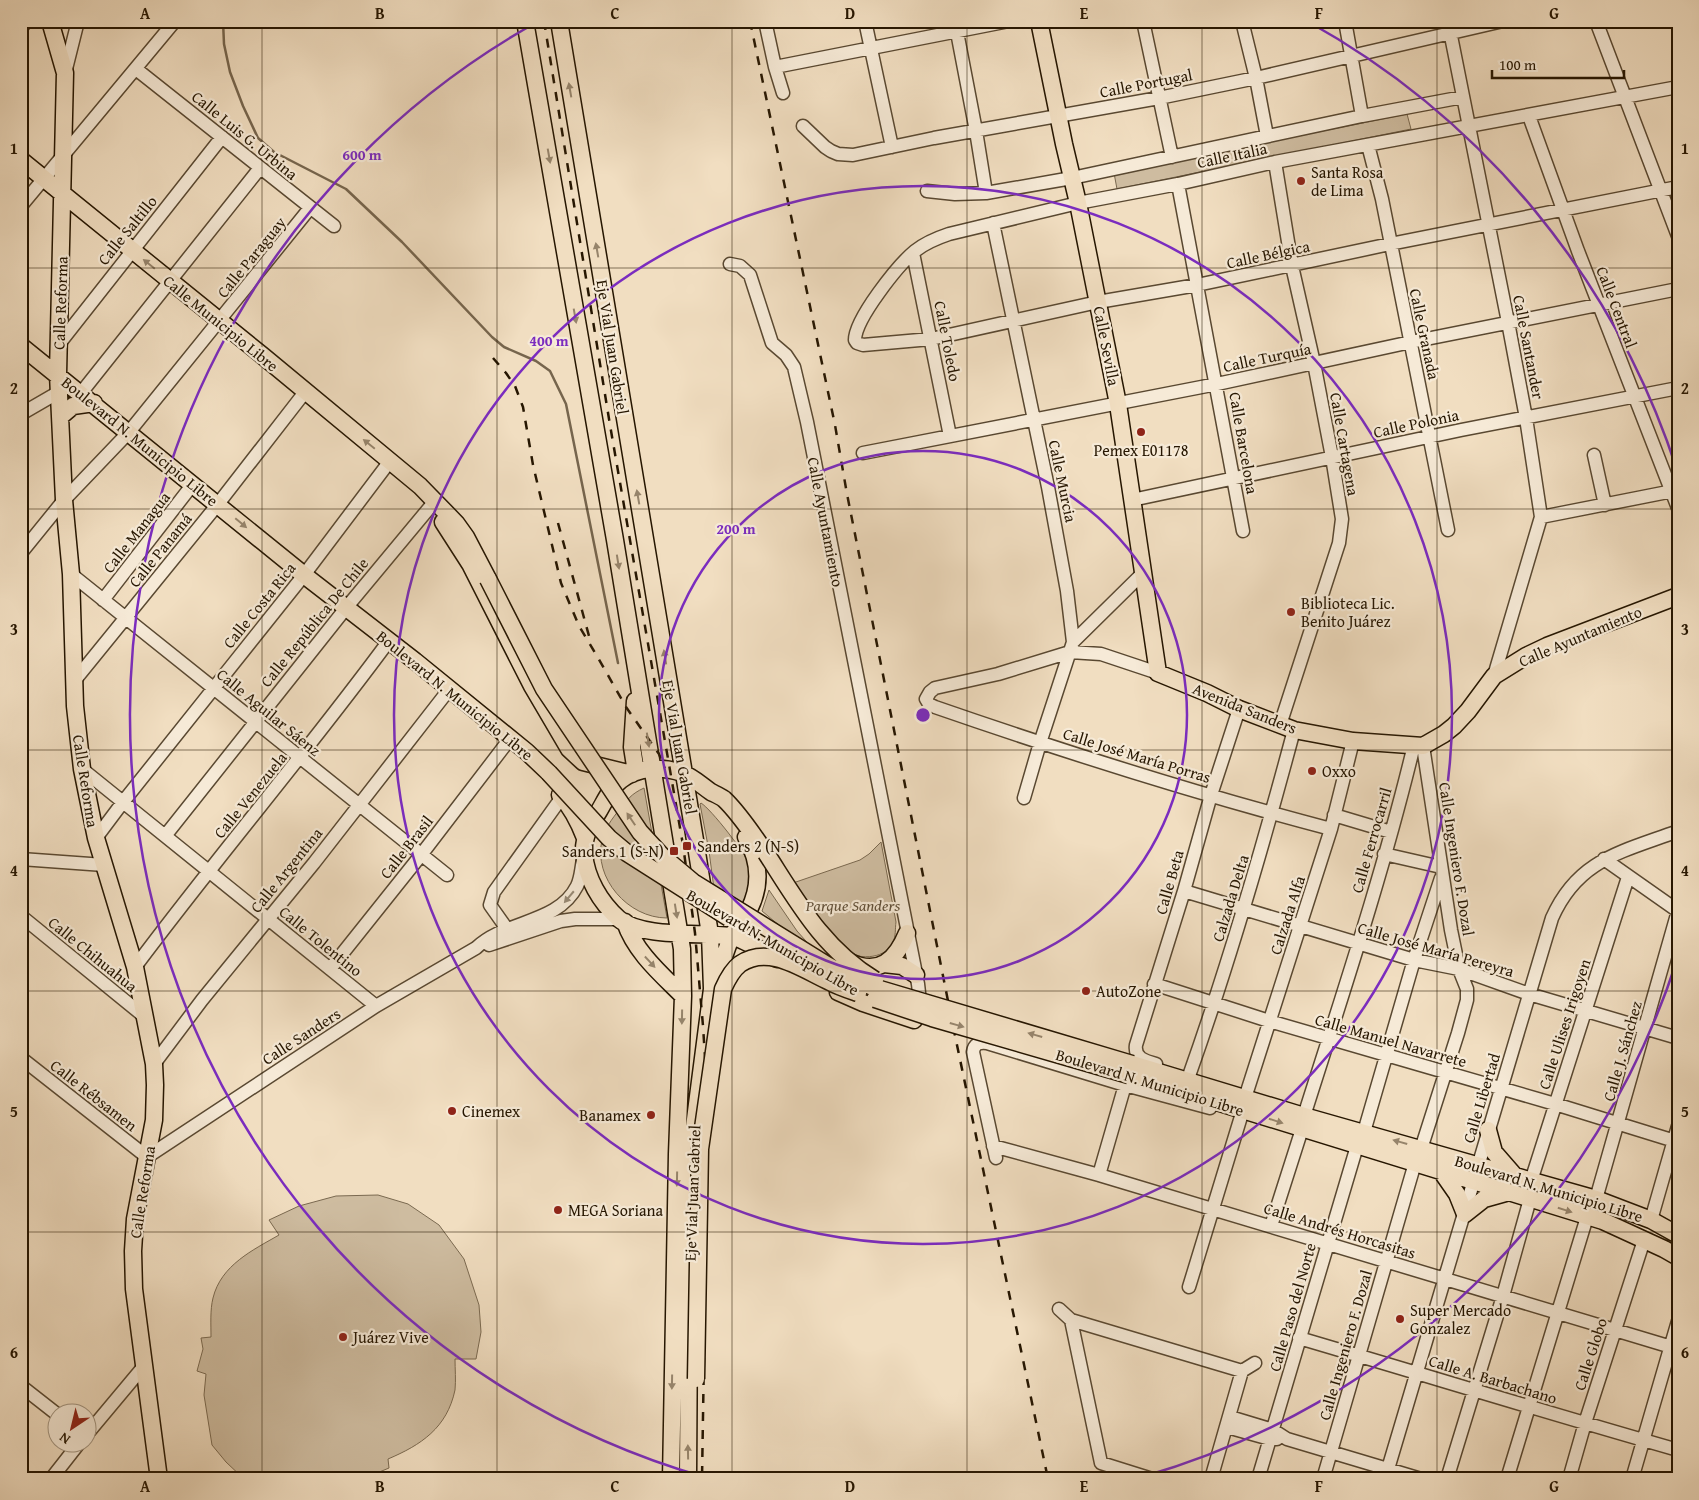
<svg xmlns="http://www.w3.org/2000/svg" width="1699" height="1500" viewBox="0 0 1699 1500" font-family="'Gentium Book Plus',serif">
  <rect width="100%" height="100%" fill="#f1dec1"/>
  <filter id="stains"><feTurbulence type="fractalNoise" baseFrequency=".004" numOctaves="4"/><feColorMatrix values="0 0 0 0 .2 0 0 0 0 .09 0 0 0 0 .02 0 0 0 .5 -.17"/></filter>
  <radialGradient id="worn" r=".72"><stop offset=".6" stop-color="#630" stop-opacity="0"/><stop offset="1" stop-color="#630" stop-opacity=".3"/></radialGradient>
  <path fill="#cebca0" stroke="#7a6950" d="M1407 114 1411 129 1117 189 1114 173Z
    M644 788 667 918C628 918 593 878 602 840 605 828 612 819 619 810 628 799 631 794 644 788Z
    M701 803C711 809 746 854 749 864 753 878 748 894 742 906L714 889 709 851 700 804Z
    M881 842 896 922C895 929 896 936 893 942 883 962 857 958 841 951L793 883 860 860 869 854Z
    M769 890 797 931 813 949 811 952 762 911Z
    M378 1195 408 1204 439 1225 464 1259 479 1305 481 1332 476 1359H455C455 1369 456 1380 455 1390 447 1428 421 1445 388 1459L389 1468 377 1473 370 1479H244L226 1462 212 1445 204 1395 206 1374 197 1371 203 1349 201 1338 211 1337C211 1324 210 1310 213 1298 221 1265 253 1250 279 1235L269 1220 299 1206 336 1196Z"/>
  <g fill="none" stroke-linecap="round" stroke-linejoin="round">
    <path stroke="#76654d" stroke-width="2.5" d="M223 21 224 44 230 72 243 106 258 138 274 152 346 189 402 242 492 337 504 347 536 361 550 371 566 404 618 663"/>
    <g stroke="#594831" stroke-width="15">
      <path id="minor" d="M765 21 775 67 783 93
        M865 21 892 147
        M1143 21 1172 157
        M1242 21 1256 78 1267 136
        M1345 21 1362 116
        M1448 21 1508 322 1526 418 1541 517 1494 676
        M1596 21 1678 236
        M21 28 27 21
        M957 32 976 131 986 193
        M775 67 1009 21
        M136 69 334 226
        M65 73 78 21
        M1678 87 1275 162 1178 184 1078 203 949 234C937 238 925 243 915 251 898 265 855 319 855 340L857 343 863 345 931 339 1098 302 1197 285 1390 244 1678 187
        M1529 116 1578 251 1678 508
        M803 126 825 147 831 151 838 154 853 155 934 138 1159 98 1256 78 1503 21
        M1368 145 1382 199 1448 530
        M1275 162 1292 266 1314 363 1332 457 1342 519 1339 543 1280 725
        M1178 184 1243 531
        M927 191 955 194 986 193 1072 178 1362 116 1463 97
        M21 206 175 21
        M993 223 1048 487 1067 591 1073 642 1040 743 1024 798
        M913 253 950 436
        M730 264 740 266 750 275 772 343 786 355 794 367 807 422 918 984 921 1010
        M59 344 222 137
        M81 393 260 168
        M21 414 59 392
        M863 453 1217 384 1411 342 1678 289
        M1594 455 1605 505
        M1132 500 1461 430 1678 388
        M1541 517 1678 490
        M21 553 64 500 129 432 310 208
        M71 574 447 875
        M103 600 193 484
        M1073 642 1142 574
        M1158 673 1101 654 1070 652 998 674 935 688 930 692 926 699 929 704 935 707C1065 752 1197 794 1331 829
        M75 680 218 504 305 392
        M82 769 376 1006
        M1334 815 1391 832
        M165 836 346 608 435 501
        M96 838 123 802 304 575 390 461
        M1384 854 1441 867
        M21 859 104 865
        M1604 859 1678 911
        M1184 891 1414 960 1459 969 1529 994 1678 1038
        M21 916 145 1017
        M507 929 490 905 494 892 562 797
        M489 945 561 921 575 919H619
        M135 967C217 857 307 752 388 642
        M330 969 421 855 506 744
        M1154 984 1269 1021 1555 1104 1678 1142
        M21 1058 147 1157 376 1006 476 948C505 920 558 924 577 886 581 878 581 869 583 860
        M154 1064 202 1000 314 863 444 696
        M1156 1064C1145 1061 1134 1058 1136 1045L1184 891 1211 795 1239 709
        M1190 1073C1230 960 1263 846 1294 730
        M1245 1098 1331 829 1353 741
        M1304 1116C1343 993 1384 870 1414 745
        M1364 1132 1414 960 1441 878
        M993 1146 1099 1175 1678 1349
        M1421 1149 1458 1033 1467 1000V989L1459 969 1451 930 1423 746
        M996 1158 973 1052C974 1044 979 1042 987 1043L1125 1085 1210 1108
        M1099 1175 1125 1085
        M1531 1181 1628 877
        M1596 1199 1678 911
        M1651 1220 1678 1126
        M1271 1226 1302 1129
        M1189 1287 1243 1110
        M1059 1309 1071 1320 1242 1371
        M1071 1320 1101 1463
        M1299 1338C1425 1375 1551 1414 1678 1450
        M1242 1371 1255 1363
        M21 1386 58 1415
        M1230 1417 1273 1430 1287 1439 1421 1479
        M1227 1427 1270 1439H1277
        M88 1433 144 1366
        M1101 1463 1152 1479
        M51 1479 80 1442
        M1211 1479 1242 1371
        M1258 1479 1357 1146
        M1323 1479 1415 1163
        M1385 1479 1552 918C1578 859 1622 852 1678 831
        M1447 1479 1503 1296 1530 1199
        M1507 1479 1587 1217
        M1569 1479 1585 1423 1644 1240
        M1632 1479 1678 1321"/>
    </g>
    <g stroke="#261601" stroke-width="19">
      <path id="major" d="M50 21 65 73 58 374 64 500 71 574 75 706 82 769 96 838 135 967 154 1064 155 1085 154 1120 135 1219 133 1251 134 1289 159 1479
        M525 21 615 540 682 949 683 996 677 1154 671 1479
        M559 21 696 846 710 934 712 989 690 1158 688 1479
        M1039 21 1064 144 1078 203 1118 404 1158 673 1207 693 1239 709 1294 730 1353 741 1423 746 1444 734 1454 726 1468 711 1494 676 1526 656 1547 646 1678 596
        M21 160 263 356 420 486 456 523 466 537 488 579
        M21 346 304 575 415 661 527 752 549 773
        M60 417 73 406 94 403
        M443 522 470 564 532 686 569 749 583 762 632 774
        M635 701 632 747 636 772
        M560 795C572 808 579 822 585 838
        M766 853C753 835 740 814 724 799 720 796 715 794 711 792 701 785 693 777 682 773 663 766 637 767 621 780 611 787 605 801 599 811 591 824 583 837 584 853 586 878 600 902 619 919 642 938 699 932 730 936 744 939 764 952 777 959
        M625 922C635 952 661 974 683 996
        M850 962C879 976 896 960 907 933
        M884 964 902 966 916 975
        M715 983C721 969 725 950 732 936 737 927 744 920 749 910 761 886 760 861 746 837
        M838 992 863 1003 914 1020
        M1132 1064 1304 1116 1596 1199 1651 1220 1678 1235
        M1129 1075 1603 1221 1664 1249 1678 1257
        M1488 1130 1494 1152 1514 1175
        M1441 1171 1457 1194 1465 1214 1484 1199 1509 1192"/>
    </g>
    <use href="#minor" stroke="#f6ead7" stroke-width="12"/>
    <use href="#major" stroke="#f1dec1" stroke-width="16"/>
    <path stroke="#261601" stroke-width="2.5" stroke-dasharray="9 9" stroke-linecap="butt" d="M544 21 610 425 683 845 695 933 703 1026 708 1104 702 1479
      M750 21 835 425 847 494 953 1026 1048 1479
      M493 358 506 373 515 386 523 407 533 465 561 583 579 626 597 656 626 707 659 754 665 768
      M558 523 589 636"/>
    <g stroke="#261601" stroke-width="19" stroke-linecap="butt">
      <path id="major-bridge" d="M488 579 544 689 640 832 662 856 693 882 827 965 849 977 873 987 1132 1064
        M549 773 609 838 627 853 729 918
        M766 853C797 901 823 949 875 980
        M875 999 932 1018 1129 1075
        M696 1379 700 1149 723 989C727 980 732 970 740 964 769 944 803 970 830 982 839 987 849 990 858 993"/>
    </g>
    <use href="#major-bridge" stroke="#f1dec1" stroke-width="16"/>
  </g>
  <defs><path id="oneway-solid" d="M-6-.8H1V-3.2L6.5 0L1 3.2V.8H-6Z" transform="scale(1.25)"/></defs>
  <g fill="#96846b">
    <use href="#oneway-solid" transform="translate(570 90) rotate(-100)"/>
    <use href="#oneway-solid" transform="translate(549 156) rotate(80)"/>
    <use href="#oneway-solid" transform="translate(597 250) rotate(-100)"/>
    <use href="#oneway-solid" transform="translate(149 264) rotate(-141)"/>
    <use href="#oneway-solid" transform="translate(575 316) rotate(80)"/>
    <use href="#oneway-solid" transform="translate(369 444) rotate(-141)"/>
    <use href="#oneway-solid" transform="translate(638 497) rotate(-100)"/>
    <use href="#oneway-solid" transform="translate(241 523) rotate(40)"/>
    <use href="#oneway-solid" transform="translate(618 562) rotate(81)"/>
    <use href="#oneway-solid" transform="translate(665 657) rotate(-99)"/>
    <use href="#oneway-solid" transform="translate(648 740) rotate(81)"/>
    <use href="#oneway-solid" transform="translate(631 819) rotate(-124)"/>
    <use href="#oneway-solid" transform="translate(676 911) rotate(81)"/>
    <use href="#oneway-solid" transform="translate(650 962) rotate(47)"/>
    <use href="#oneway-solid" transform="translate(682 1017) rotate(91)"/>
    <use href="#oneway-solid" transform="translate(957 1025) rotate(16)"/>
    <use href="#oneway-solid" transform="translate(1035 1035) rotate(-164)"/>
    <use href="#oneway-solid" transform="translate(1276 1121) rotate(18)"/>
    <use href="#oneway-solid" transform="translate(1400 1142) rotate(-164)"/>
    <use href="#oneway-solid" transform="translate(677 1179) rotate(91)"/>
    <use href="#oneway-solid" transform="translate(1565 1210) rotate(17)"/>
    <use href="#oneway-solid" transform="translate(672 1382) rotate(91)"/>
    <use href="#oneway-solid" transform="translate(688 1452) rotate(-91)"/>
  </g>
  <use fill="#988b77" href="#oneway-solid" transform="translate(569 897) rotate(130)"/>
  <path fill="none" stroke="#261601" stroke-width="1" stroke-opacity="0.55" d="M262 21V1479M497 21V1479M732 21V1479M967 21V1479M1202 21V1479M1437 21V1479M21 268H1678M21 509H1678M21 750H1678M21 991H1678M21 1232H1678"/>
  <g fill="none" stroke="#7b2cbf" stroke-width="2.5">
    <circle cx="923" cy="715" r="264"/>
    <circle cx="923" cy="715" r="529"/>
    <path d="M1677 960A793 793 0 0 1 1142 1477M704 1477A793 793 0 0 1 539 21M1307 21A793 793 0 0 1 1677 470"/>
  </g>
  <g fill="#8f2418" stroke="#f6ead7" stroke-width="2">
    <circle cx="1301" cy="181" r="5"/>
    <circle cx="1141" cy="432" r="5"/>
    <circle cx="1291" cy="612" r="5"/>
    <circle cx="1312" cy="771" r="5"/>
    <rect x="682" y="841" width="10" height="10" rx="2.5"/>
    <rect x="669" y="846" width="10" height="10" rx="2.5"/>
    <circle cx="1086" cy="991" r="5"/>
    <circle cx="452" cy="1111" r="5"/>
    <circle cx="651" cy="1115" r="5"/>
    <circle cx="558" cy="1210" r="5"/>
    <circle cx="1400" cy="1319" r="5"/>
    <circle cx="343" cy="1337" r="5"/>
  </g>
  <g text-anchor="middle" stroke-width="4.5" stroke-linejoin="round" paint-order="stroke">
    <g font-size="16" fill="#261601" stroke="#f6ead7">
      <text transform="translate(1146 83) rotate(-11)" y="6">Calle Portugal</text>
      <text transform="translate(245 135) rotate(39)" y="6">Calle Luis G. Urbina</text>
      <text transform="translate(1232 155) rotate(-12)" y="6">Calle Italia</text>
      <text transform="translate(127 230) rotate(-51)" y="6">Calle Saltillo</text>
      <text transform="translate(1268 254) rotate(-12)" y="6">Calle Bélgica</text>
      <text transform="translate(251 257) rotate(-51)" y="6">Calle Paraguay</text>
      <text transform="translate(60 303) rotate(-88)" y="6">Calle Reforma</text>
      <text transform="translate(1617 307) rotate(69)" y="6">Calle Central</text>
      <text transform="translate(221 323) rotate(39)" y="6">Calle Municipio Libre</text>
      <text transform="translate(1425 334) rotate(78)" y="6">Calle Granada</text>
      <text transform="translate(948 341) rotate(79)" y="6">Calle Toledo</text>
      <text transform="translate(1107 346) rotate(79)" y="6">Calle Sevilla</text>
      <text transform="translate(613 347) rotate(81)" y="6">Eje Vial Juan Gabriel</text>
      <text transform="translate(1529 347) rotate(79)" y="6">Calle Santander</text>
      <text transform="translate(1267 357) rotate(-12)" y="6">Calle Turquía</text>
      <text transform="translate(1416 423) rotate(-12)" y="6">Calle Polonia</text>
      <text transform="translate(140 441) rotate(39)" y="6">Boulevard N. Municipio Libre</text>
      <text transform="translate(1244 443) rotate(80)" y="6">Calle Barcelona</text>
      <text transform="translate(1345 444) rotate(80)" y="6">Calle Cartagena</text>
      <text transform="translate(1063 481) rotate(78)" y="6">Calle Murcia</text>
      <text transform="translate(826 522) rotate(79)" y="6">Calle Ayuntamiento</text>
      <text transform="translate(136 532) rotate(-52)" y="6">Calle Managua</text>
      <text transform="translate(160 550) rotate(-51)" y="6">Calle Panamá</text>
      <text transform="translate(259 605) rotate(-51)" y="6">Calle Costa Rica</text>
      <text transform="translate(314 622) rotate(-51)" y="6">Calle República De Chile</text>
      <text transform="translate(1580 636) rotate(-23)" y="6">Calle Ayuntamiento</text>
      <text transform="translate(455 695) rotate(39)" y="6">Boulevard N. Municipio Libre</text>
      <text transform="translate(1245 708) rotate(22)" y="6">Avenida Sanders</text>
      <text transform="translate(269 712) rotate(39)" y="6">Calle Aguilar Sáenz</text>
      <text transform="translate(680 747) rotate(80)" y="6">Eje Vial Juan Gabriel</text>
      <text transform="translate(1137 755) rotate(17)" y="6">Calle José María Porras</text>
      <text transform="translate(86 781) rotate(81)" y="6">Calle Reforma</text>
      <text transform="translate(250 795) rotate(-51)" y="6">Calle Venezuela</text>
      <text transform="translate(1371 840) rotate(-74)" y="6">Calle Ferrocarril</text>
      <text transform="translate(406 847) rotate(-52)" y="6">Calle Brasil</text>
      <text transform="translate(1457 859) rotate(81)" y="6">Calle Ingeniero F. Dozal</text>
      <text transform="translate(286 870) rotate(-51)" y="6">Calle Argentina</text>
      <text transform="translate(1169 882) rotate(-74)" y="6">Calle Beta</text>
      <text transform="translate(1230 898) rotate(-73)" y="6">Calzada Delta</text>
      <text transform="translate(1287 915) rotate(-72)" y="6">Calzada Alfa</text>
      <text transform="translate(321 941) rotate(39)" y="6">Calle Tolentino</text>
      <text transform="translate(773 942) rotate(30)" y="6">Boulevard N. Municipio Libre</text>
      <text transform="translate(1436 949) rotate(16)" y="6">Calle José María Pereyra</text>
      <text transform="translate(93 954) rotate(39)" y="6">Calle Chihuahua</text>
      <text transform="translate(1564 1024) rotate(-72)" y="6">Calle Ulises Irigoyen</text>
      <text transform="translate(301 1036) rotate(-33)" y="6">Calle Sanders</text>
      <text transform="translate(1391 1040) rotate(16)" y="6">Calle Manuel Navarrete</text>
      <text transform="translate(1622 1051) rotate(-74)" y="6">Calle J. Sánchez</text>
      <text transform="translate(1150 1082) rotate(17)" y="6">Boulevard N. Municipio Libre</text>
      <text transform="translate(94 1095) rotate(38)" y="6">Calle Rébsamen</text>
      <text transform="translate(1481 1098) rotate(-73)" y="6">Calle Libertad</text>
      <text transform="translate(1549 1188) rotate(17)" y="6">Boulevard N. Municipio Libre</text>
      <text transform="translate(142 1192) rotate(-81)" y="6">Calle Reforma</text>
      <text transform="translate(692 1193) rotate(-88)" y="6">Eje Vial Juan Gabriel</text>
      <text transform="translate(1340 1230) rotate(17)" y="6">Calle Andrés Horcasitas</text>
      <text transform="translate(1292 1307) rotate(-74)" y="6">Calle Paso del Norte</text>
      <text transform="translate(1345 1345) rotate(-74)" y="6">Calle Ingeniero F. Dozal</text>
      <text transform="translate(1590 1354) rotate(-72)" y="6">Calle Globo</text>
      <text transform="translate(1493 1379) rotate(17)" y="6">Calle A. Barbachano</text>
    </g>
    <g font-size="16" fill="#261601" stroke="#f6ead7" text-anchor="start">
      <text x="1311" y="178">Santa Rosa<tspan x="1311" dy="18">de Lima</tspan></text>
      <text x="1141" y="456" text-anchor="middle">Pemex E01178</text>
      <text x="1301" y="609">Biblioteca Lic.<tspan x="1301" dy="18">Benito Juárez</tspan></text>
      <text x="1322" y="777">Oxxo</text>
      <text x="697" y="852">Sanders 2 (N-S)</text>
      <text x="664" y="857" text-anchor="end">Sanders 1 (S-N)</text>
      <text x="1096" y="997">AutoZone</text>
      <text x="462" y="1117">Cinemex</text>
      <text x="641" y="1121" text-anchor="end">Banamex</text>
      <text x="568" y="1216">MEGA Soriana</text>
      <text x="1410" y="1316">Super Mercado<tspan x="1410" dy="18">Gonzalez</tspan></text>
      <text x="353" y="1343">Juárez Vive</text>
    </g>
    <g font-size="16" font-style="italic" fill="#615039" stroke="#f6ead7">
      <text x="853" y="911">Parque Sanders</text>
    </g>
  </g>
  <circle cx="923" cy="715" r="8" fill="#7b2cbf" stroke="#f6ead7" stroke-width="2.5"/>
  <g font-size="15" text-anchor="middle" font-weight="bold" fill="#7b2cbf" stroke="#f6ead7" stroke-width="4.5" stroke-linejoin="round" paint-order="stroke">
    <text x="362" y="160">600 m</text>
    <text x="549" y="346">400 m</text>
    <text x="736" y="534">200 m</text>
  </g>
  <rect width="1699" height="1500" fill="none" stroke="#f1dec1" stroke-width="55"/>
  <g transform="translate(72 1428) rotate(215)"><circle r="24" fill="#f6ead7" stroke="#a39581"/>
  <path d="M0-4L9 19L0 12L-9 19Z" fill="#8f2418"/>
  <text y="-8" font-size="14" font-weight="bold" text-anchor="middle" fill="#261601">N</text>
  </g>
  <path d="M1492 70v8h132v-8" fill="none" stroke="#261601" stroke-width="2.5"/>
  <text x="1499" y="70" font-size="15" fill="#261601" stroke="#f6ead7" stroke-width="4" paint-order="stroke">100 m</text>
  <rect x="28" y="28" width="1644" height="1444" fill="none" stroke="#261601" stroke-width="2"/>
  <g font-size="16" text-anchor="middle" font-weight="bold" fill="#261601">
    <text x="145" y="19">A</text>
    <text x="380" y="19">B</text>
    <text x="615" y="19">C</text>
    <text x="850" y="19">D</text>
    <text x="1084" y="19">E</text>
    <text x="1319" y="19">F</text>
    <text x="1554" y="19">G</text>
    <text x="14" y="154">1</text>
    <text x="1685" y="154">1</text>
    <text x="14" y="394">2</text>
    <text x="1685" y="394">2</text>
    <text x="14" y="635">3</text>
    <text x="1685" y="635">3</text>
    <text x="14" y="876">4</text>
    <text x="1685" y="876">4</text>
    <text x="14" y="1117">5</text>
    <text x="1685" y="1117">5</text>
    <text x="14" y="1358">6</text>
    <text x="1685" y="1358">6</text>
    <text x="145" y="1492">A</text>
    <text x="380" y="1492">B</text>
    <text x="615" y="1492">C</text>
    <text x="850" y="1492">D</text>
    <text x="1084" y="1492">E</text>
    <text x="1319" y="1492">F</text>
    <text x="1554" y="1492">G</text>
  </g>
  <rect width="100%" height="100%" filter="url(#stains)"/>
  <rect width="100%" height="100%" fill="url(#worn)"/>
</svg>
